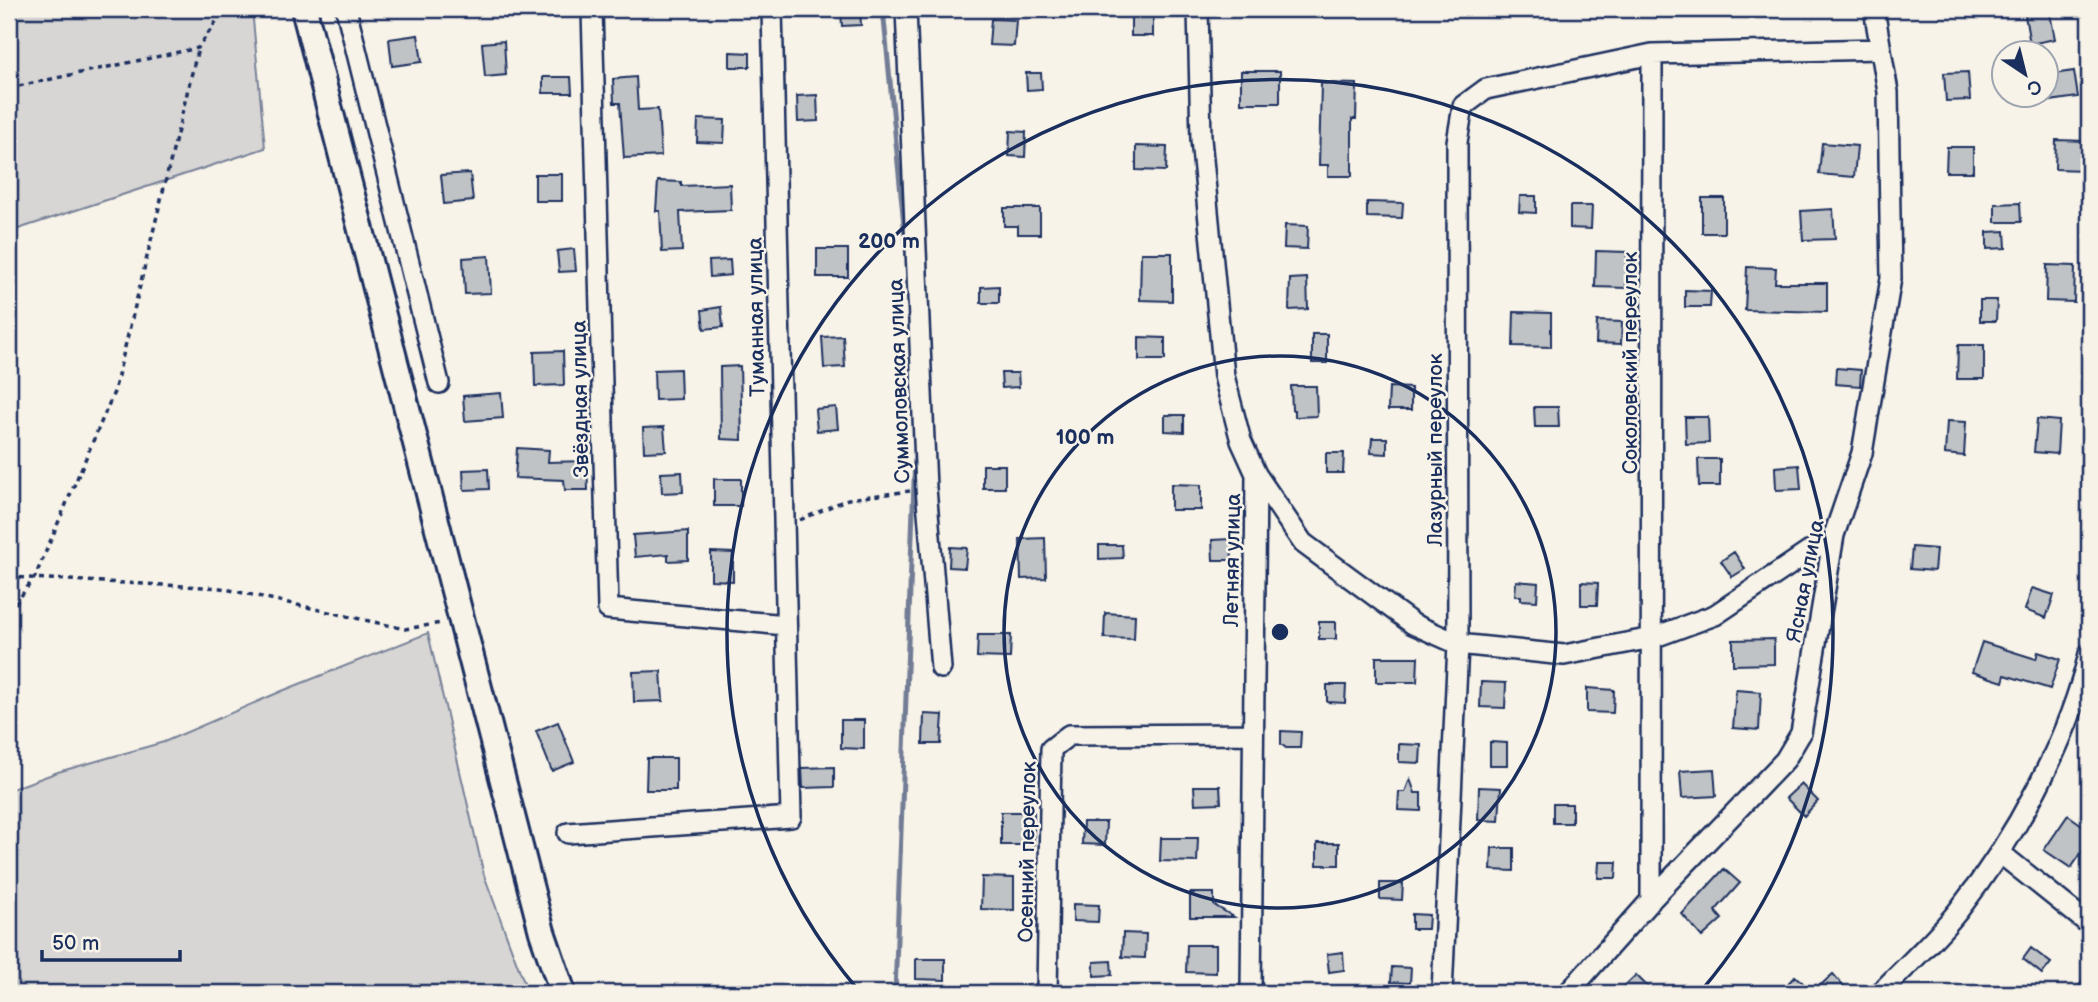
<svg xmlns="http://www.w3.org/2000/svg" width="2098" height="1002" viewBox="0 0 2098 1002" font-family="'Balsamiq Sans',sans-serif">
  <rect width="100%" height="100%" fill="#f7f3e8"/>
  <filter id="ink" filterUnits="userSpaceOnUse"><feTurbulence type="fractalNoise" baseFrequency=".0143" numOctaves="2"/><feDisplacementMap in="SourceGraphic" scale="14" xChannelSelector="R" yChannelSelector="G"/><feConvolveMatrix kernelMatrix="1 2 1 2 8 2 1 2 1" color-interpolation-filters="sRGB"/></filter>
  <g filter="url(#ink)">
    <path fill="#d7d6d4" stroke="#798299" stroke-width="2" d="M9 9H252L265 148 9 232Z
      M428 633 484 875 528 993H9V790L58 772 164 742 282 691Z"/>
    <g fill="none" stroke-linecap="round" stroke-linejoin="round">
      <path stroke="#727c95" stroke-width="5" d="M883 9 907 256
        M895 993 915 455"/>
    </g>
    <path fill="#c0c3c5" stroke="#1b2f5e" stroke-width="2" d="M841 9H860L861 25 842 26Z
      M2049 9 2055 39 2030 44 2024 10Z
      M1131 13H1153V36H1131Z
      M991 19 1016 20 1014 46 989 45Z
      M418 35 422 62 392 66 389 39Z
      M504 41 506 75 485 77 482 43Z
      M730 52 750 53V67H730Z
      M1241 71H1280V103H1241Z
      M2074 71 2078 97 2050 101 2046 75Z
      M1968 72 1970 100 1946 101 1944 73Z
      M1026 73H1041L1042 89 1027 90Z
      M543 77H571L572 93H543Z
      M636 77 638 110 658 109 661 156 624 158 620 103H614L613 79Z
      M1321 83 1357 84 1356 119H1352V176H1328V165H1319Z
      M817 95 818 121 798 122 797 96Z
      M698 119 725 120 724 143 697 142Z
      M1010 131 1026 132 1025 157 1009 156Z
      M2056 140 2086 141 2085 170 2055 169Z
      M1822 143 1857 146 1854 177 1819 174Z
      M1136 146 1167 147 1166 171 1136 170Z
      M1947 147H1973V172H1946Z
      M470 173 473 201 444 204 441 175Z
      M535 174H562V201H535Z
      M658 181 681 182V186L730 184 731 210 680 212 682 251 662 252 660 211H656Z
      M1520 196H1536V213L1519 212Z
      M1702 198H1724V233H1702Z
      M1367 202 1403 203 1402 218 1367 217Z
      M2020 203 2021 222H1995V204Z
      M1570 206H1592L1591 229 1570 228Z
      M1004 208H1040V234H1018V226H1004Z
      M1833 209 1835 239 1803 240 1801 211Z
      M1285 225 1308 226 1307 249 1284 248Z
      M2005 231 2006 248 1987 249V232Z
      M574 249 576 271 559 272 557 251Z
      M817 249H848V277H817Z
      M1596 251 1627 252 1626 288 1595 287Z
      M1141 253H1172V301L1140 300Z
      M489 256 491 293 465 294 463 258Z
      M730 260 731 275 710 277 709 261Z
      M2047 265 2075 266 2074 302 2046 301Z
      M1747 267 1776 268 1775 283H1827V312L1745 310Z
      M1307 278 1308 309 1289 310 1290 279Z
      M999 286V303H981V287Z
      M1685 290 1711 291 1710 307H1685Z
      M1980 300H1997L1996 321H1980Z
      M721 307 723 327 704 329 702 310Z
      M1514 312 1551 313V347L1513 346Z
      M1597 321 1622 322 1621 344 1596 343Z
      M1312 334H1327V363H1312Z
      M843 336 845 367 824 368 822 337Z
      M1139 337 1165 338V360H1139Z
      M1958 345H1984V379H1957Z
      M563 351 564 385 535 386 534 352Z
      M740 366 742 440 721 439 720 367Z
      M1836 368 1861 370 1860 386 1835 384Z
      M680 369 681 399 655 400 654 370Z
      M1001 373H1018L1019 387 1002 388Z
      M1291 386H1316L1317 416 1295 417V410H1292Z
      M1389 387 1411 388V410H1388Z
      M501 393 503 418 465 421 463 396Z
      M836 407 838 429 817 431 815 409Z
      M1534 407H1558L1559 427H1535Z
      M1165 415H1184V432L1165 431Z
      M1685 417H1708L1709 443 1686 444Z
      M2037 419 2059 421 2057 454 2034 452Z
      M1947 421 1966 422 1964 456 1945 454Z
      M664 427 666 451 644 452 643 428Z
      M1372 438H1387V454L1371 453Z
      M517 448 549 450 548 462 587 461 588 490H565L564 480 515 478Z
      M1326 453H1344L1343 473H1326Z
      M1698 459H1720V486H1699Z
      M983 465H1005V488H983Z
      M1799 465 1801 489 1776 490 1775 467Z
      M488 469 489 489 464 490 463 470Z
      M682 472 683 492 662 493 661 473Z
      M714 479H741V506H714Z
      M1171 484 1201 485V510H1171Z
      M688 531V560L668 561V554L635 557 633 535Z
      M1045 538 1046 578 1021 579 1020 539Z
      M1231 539 1232 560H1213L1212 540Z
      M1099 545H1122L1123 558 1099 559Z
      M950 547 967 548 965 568 949 567Z
      M1912 547 1936 549 1934 571 1910 569Z
      M711 552 733 553V581L711 580Z
      M1734 552 1745 569 1732 577 1721 561Z
      M1516 581 1538 583 1537 601 1521 600V596H1515Z
      M1581 582 1598 583 1597 605H1581Z
      M2032 588 2054 595 2046 618 2025 610Z
      M1105 613 1135 615 1134 639 1104 638Z
      M1319 622H1336V639H1319Z
      M978 635H1011L1010 658 977 657Z
      M1774 639V664L1733 665V640Z
      M1982 642 2036 659 2038 652 2060 659 2050 689 2005 675 2003 682 1972 672Z
      M1376 657H1418L1417 682H1376Z
      M661 671 663 701 634 702 633 672Z
      M1481 682 1506 683 1505 708 1480 707Z
      M1327 685H1346L1345 703 1327 702Z
      M1587 688 1614 690 1613 713 1587 712Z
      M1736 690 1761 692 1759 730 1733 728Z
      M924 714 943 715 941 744H923Z
      M841 720H864V749L841 748Z
      M558 722 574 762 552 771 536 731Z
      M1281 731 1301 732 1300 748H1286L1281 744Z
      M1490 742 1507 743V765H1490Z
      M1399 744 1421 745 1420 763 1399 762Z
      M647 758H676V790H646Z
      M834 767V787L803 788 802 768Z
      M1714 769 1716 796 1682 798 1680 771Z
      M1410 779 1415 793H1421V811L1398 810 1399 792H1405Z
      M1801 784 1818 801 1804 816 1786 798Z
      M1194 786H1220L1221 803 1195 804Z
      M1479 787 1501 788 1499 821 1478 820Z
      M1553 804H1572V823H1553Z
      M1001 812H1034V845H1001Z
      M2068 815 2089 830V842L2071 868 2044 850Z
      M1083 822H1106L1105 845 1082 844Z
      M1161 838H1198L1197 862 1160 861Z
      M1317 843H1339V865H1317Z
      M1492 848H1514V871L1491 870Z
      M1599 862H1617L1616 878H1598Z
      M1724 869 1740 883 1715 911 1722 919 1702 937 1682 914Z
      M982 877 1014 878V910L981 909Z
      M1380 883H1403L1402 900 1380 899Z
      M1190 893H1214V905L1234 917H1190Z
      M1073 904 1099 905 1098 922 1073 921Z
      M1412 914 1429 915 1428 929H1412Z
      M1123 933 1146 934 1145 958 1122 957Z
      M1187 945H1216V973L1186 972Z
      M2031 948 2051 963 2042 974 2023 959Z
      M1343 952 1344 970 1329 972 1327 954Z
      M916 959H945V980L916 979Z
      M1111 961 1112 975 1094 976V962Z
      M1392 967 1411 968 1410 983 1391 982Z
      M1833 974 1850 993H1779L1795 976 1813 992Z
      M1636 975 1654 993H1617Z"/>
    <g fill="none" stroke-linecap="round" stroke-linejoin="round">
      <g stroke="#1b2f5e" stroke-width="24">
        <path id="minor" d="M346 9 439 383
          M592 9 608 609 786 625
          M906 9 926 488 941 668
          M1198 9 1201 139 1224 376 1241 441 1256 474 1251 993
          M1256 474 1303 543 1413 624 1458 644 1564 655 1652 638 1715 615 1834 535
          M568 833 791 817 772 9
          M2000 853 2089 924
          M1651 900 1652 54 1881 49
          M1047 993 1051 749 1069 735 1252 734
          M1442 993 1458 644 1457 142 1463 106 1486 89 1652 54
          M1568 993 1651 900 1785 760 1801 733 1834 535 1862 453 1891 278 1888 92 1874 9
          M1880 993C1906 966 1935 940 1958 911 2014 840 2068 742 2089 654
          M2088 993 2089 991"/>
      </g>
      <g stroke="#1b2f5e" stroke-width="30">
        <path id="major" d="M304 9 542 932 563 993"/>
      </g>
      <path stroke="#1b2f5e" stroke-width="3.5" stroke-dasharray="5 5" stroke-linecap="butt" d="M9 88 198 48 225 9
        M800 520 848 499 910 491
        M9 577 221 588 405 629 442 623
        M9 612 35 577 114 392 198 48"/>
      <use href="#minor" stroke="#f7f3e8" stroke-width="19"/>
      <use href="#major" stroke="#f7f3e8" stroke-width="24"/>
    </g>
  </g>
  <g fill="none" stroke="#1b2f5e" stroke-width="3.5">
    <circle cx="1280" cy="632" r="276"/>
    <path d="M859 991A553 553 0 1 1 1701 991"/>
  </g>
  <g text-anchor="middle" stroke-width="5" stroke-linejoin="round" paint-order="stroke">
    <g font-size="21" fill="#1b2f5e" stroke="#f7f3e8">
      <text transform="translate(756 317) rotate(-91)" y="7">Туманная улица</text>
      <text transform="translate(1630 363) rotate(-90)" y="7">Соколовский переулок</text>
      <text transform="translate(899 381) rotate(-92)" y="7">Суммоловская улица</text>
      <text transform="translate(580 399) rotate(-91)" y="7">Звёздная улица</text>
      <text transform="translate(1435 450) rotate(-90)" y="7">Лазурный переулок</text>
      <text transform="translate(1232 560) rotate(-89)" y="7">Летняя улица</text>
      <text transform="translate(1805 581) rotate(-79)" y="7">Ясная улица</text>
      <text transform="translate(1027 852) rotate(-89)" y="7">Осенний переулок</text>
    </g>
  </g>
  <circle cx="1280" cy="632" r="10" fill="#1b2f5e" stroke="#f7f3e8" stroke-width="3.5"/>
  <g font-size="21" text-anchor="middle" font-weight="bold" fill="#1b2f5e" stroke="#f7f3e8" stroke-width="5" stroke-linejoin="round" paint-order="stroke">
    <text x="889" y="248">200 m</text>
    <text x="1085" y="444">100 m</text>
  </g>
  <rect width="2098" height="1002" fill="none" stroke="#f7f3e8" stroke-width="35"/>
  <rect x="18" y="18" width="2063" height="967" fill="none" stroke="#1b2f5e" stroke-width="2.5" filter="url(#ink)"/>
  <g transform="translate(2025 74) rotate(145)"><circle r="33" fill="#f7f3e8" stroke="#9fa5b1" stroke-width="2"/>
  <path d="M0-5L12 26L0 18L-12 26Z" fill="#1b2f5e"/>
  <text y="-10" font-size="19" font-weight="bold" text-anchor="middle" fill="#1b2f5e">С</text>
  </g>
  <path d="M42 950v10h138v-10" fill="none" stroke="#1b2f5e" stroke-width="3.5"/>
  <text x="52" y="950" font-size="21" fill="#1b2f5e" stroke="#f7f3e8" stroke-width="5" paint-order="stroke">50 m</text>
</svg>
